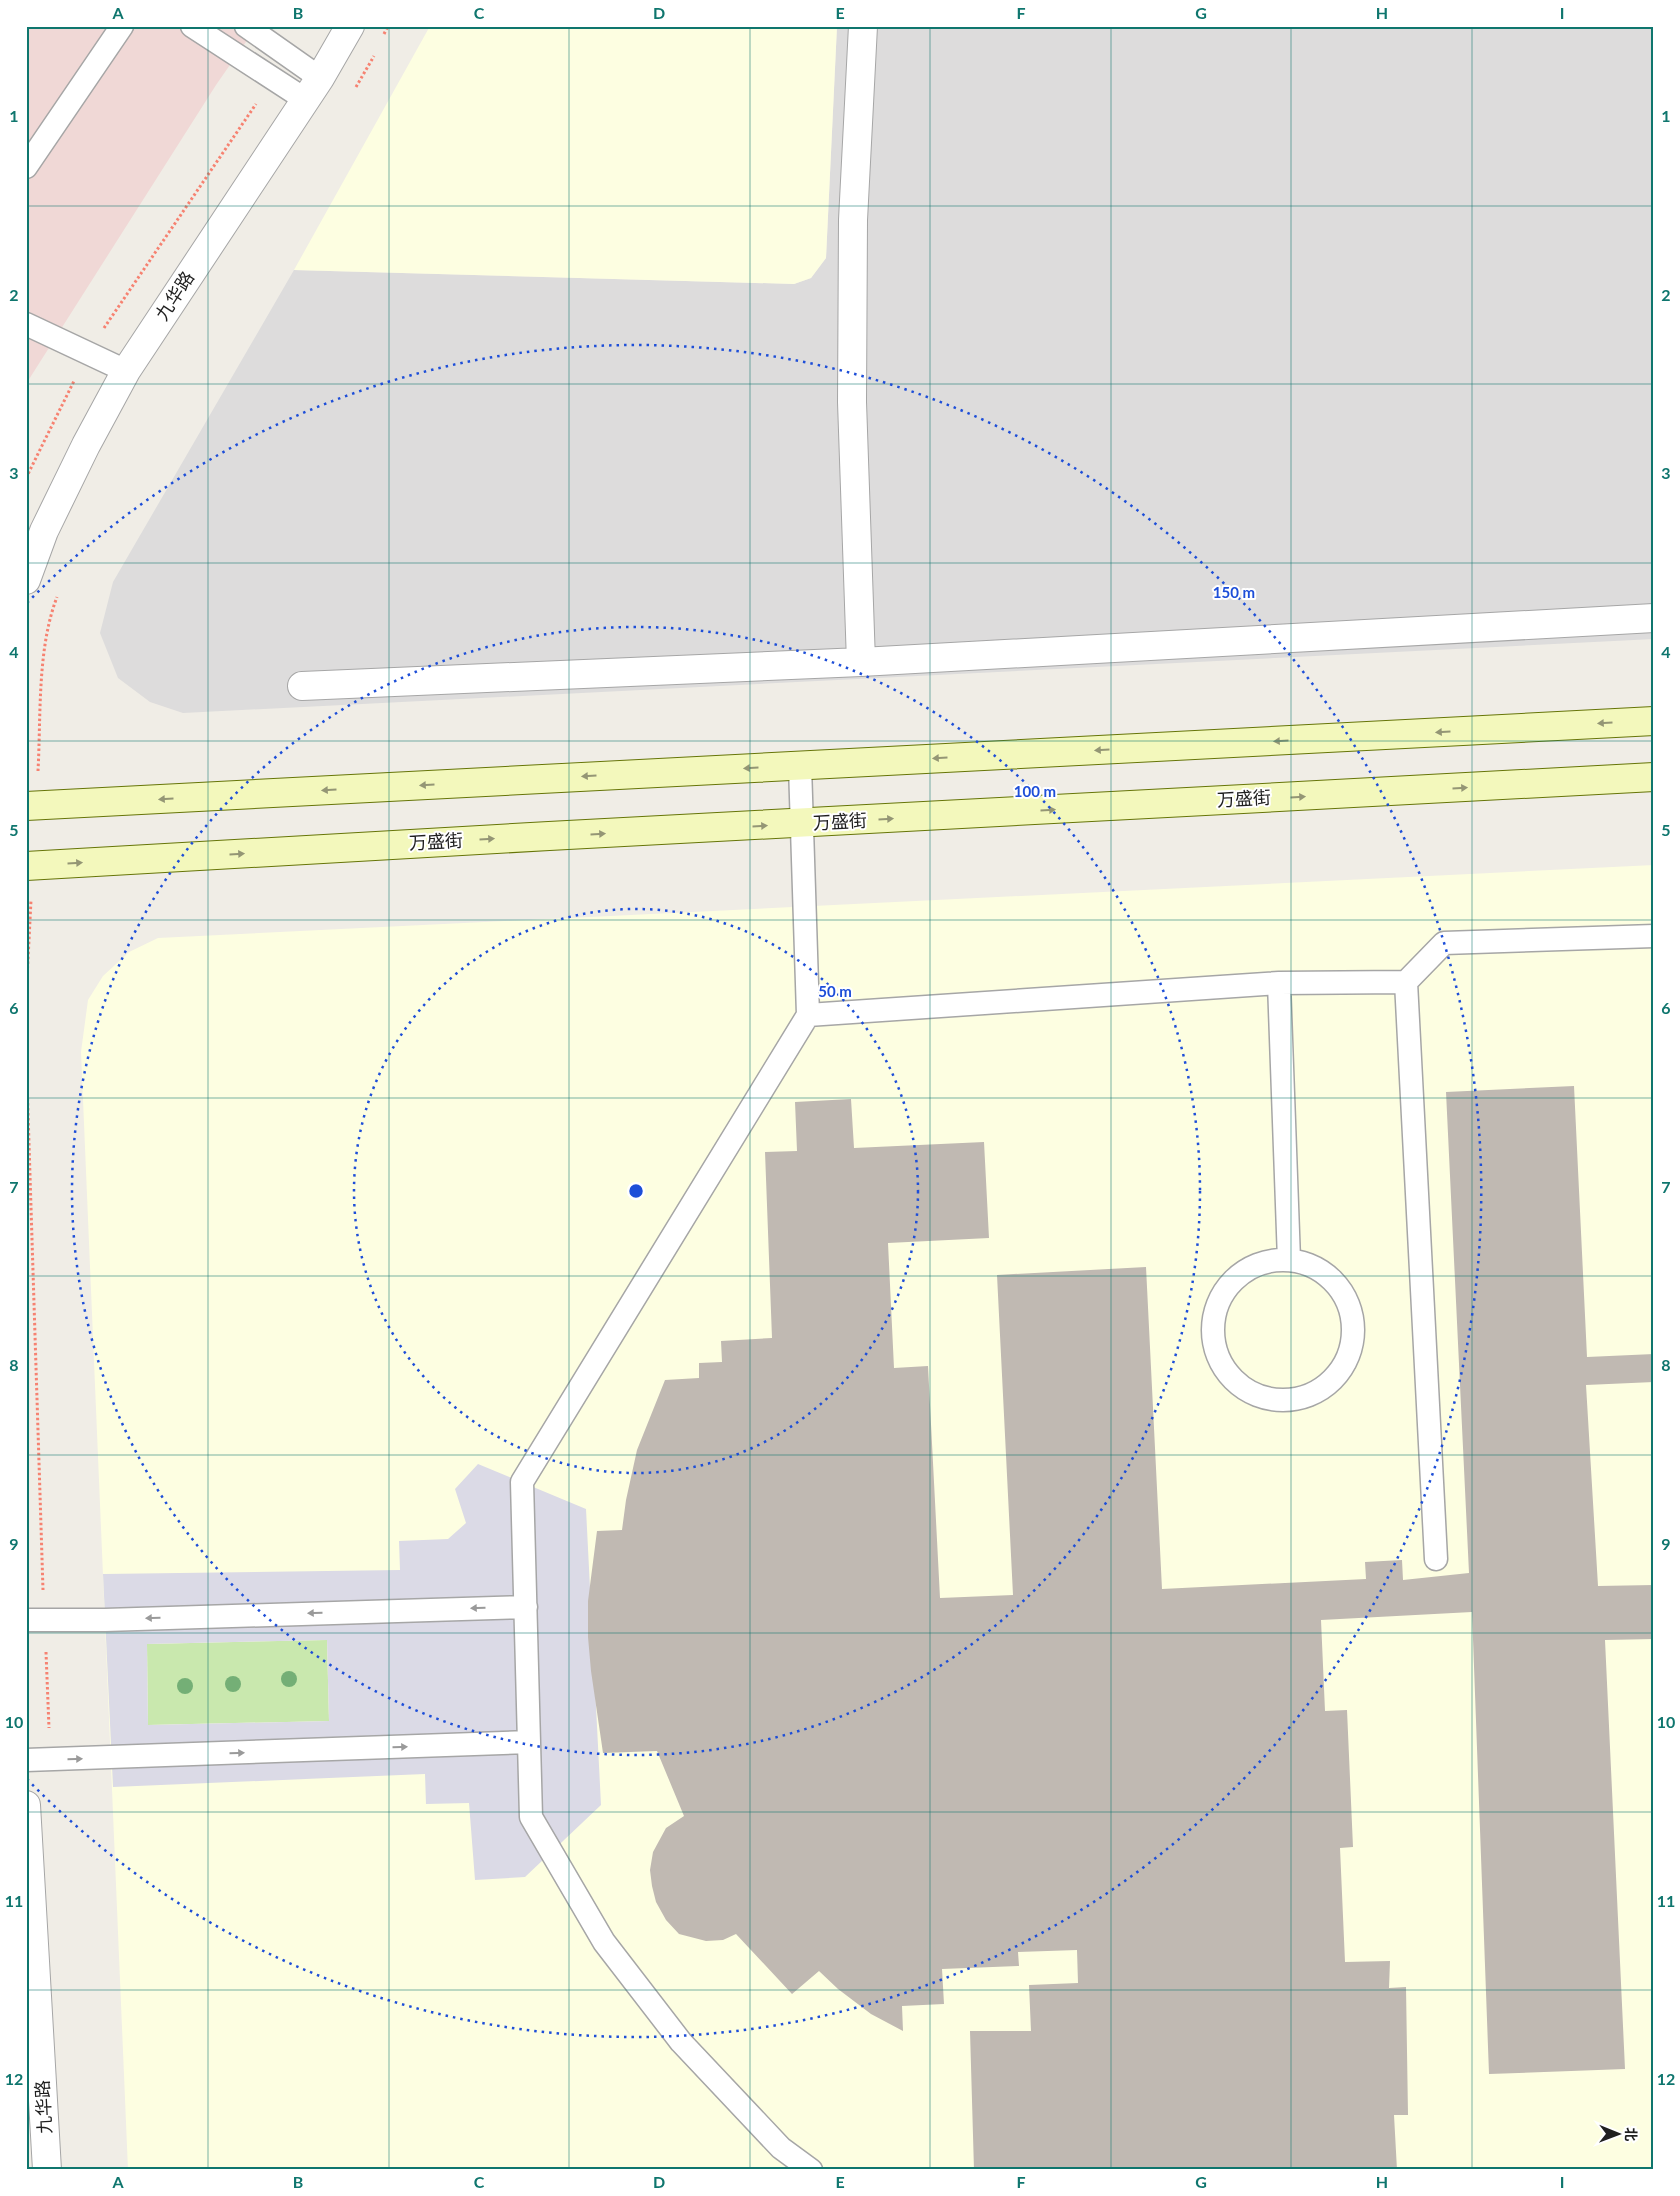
<svg xmlns="http://www.w3.org/2000/svg" width="1680" height="2196" viewBox="0 0 1680 2196" font-family="Lato,'Noto Sans SC',sans-serif">
  <rect width="100%" height="100%" fill="#f0ede6"/>
  <path fill="#dddcdc" d="M837 26H1654V639L183 713 150 702 118 678 100 633 113 582 294 270 794 284 811 278 826 258Z"/>
  <path fill="#f0d8d6" d="M26 26H257L216 85 26 384Z"/>
  <path fill="#fdfee1" d="M430 26H837L826 258 811 278 794 284 294 270Z
    M1654 865V2170H128L81 1052 88 1000 103 976 129 952 158 938Z"/>
  <path fill="#c9e8ae" d="M327 1640 329 1721 148 1725 147 1644Z"/>
  <path fill="#dbdae6" fill-rule="evenodd" d="M478 1464 586 1509 601 1805 525 1877 475 1880 469 1803 426 1804 425 1774 113 1787 103 1574 400 1570 399 1541 448 1539 466 1523 455 1489ZM327 1640 329 1721 148 1725 147 1644Z"/>
  <path fill="#c0b9b2" d="M1574 1086 1587 1357 1654 1354V1382L1586 1385 1598 1586 1654 1585V1639L1605 1640 1625 2069 1489 2074 1472 1612 1321 1620 1325 1711 1347 1710 1353 1847 1340 1848 1345 1962 1390 1961 1389 1988 1406 1987 1408 2115H1394L1397 2170H974L970 2031H1031L1029 1985 1078 1983 1077 1950 1018 1952 1019 1966 942 1969 944 2004 902 2006 903 2031 871 2014 838 1989 819 1971 792 1994 736 1934 723 1940 706 1941 679 1934 666 1920 656 1902 652 1886 650 1870 653 1852 666 1828 684 1816 657 1751 603 1753 591 1671 588 1637V1601L597 1531 622 1530 626 1500 637 1450 665 1380 699 1378V1363L722 1362 721 1341 772 1338 765 1152 797 1151 795 1102 851 1099 854 1148 984 1142 989 1238 888 1243 894 1368 928 1366 940 1598 1013 1595 997 1275 1146 1267 1162 1589 1366 1579 1365 1562 1402 1560 1403 1580 1469 1573 1446 1092Z"/>
  <g fill="none" stroke-linecap="round" stroke-linejoin="round">
    <g stroke="#a6a6a6" stroke-width="25">
      <path id="service" d="M192 26 306 100
        M246 26 320 78
        M26 167 122 26
        M26 324 126 371
        M800 766 808 1015 522 1482 531 1817 604 1942 681 2042 781 2148 811 2170
        M1406 982 1444 943 1654 936
        M1279 983 1289 1260
        M808 1015 1279 983 1406 982 1436 1559
        M1213 1330a70 70 0 1 1 140 0a70 70 0 1 1-140 0Z
        M26 1620H105L526 1607
        M26 1760 529 1742"/>
    </g>
    <g stroke="#a6a6a6" stroke-width="30">
      <path id="minor" d="M861 662 852 402 853 220 863 26
        M302 686 861 662 1654 618"/>
    </g>
    <g stroke="#a6a6a6" stroke-width="30">
      <path id="tertiary" d="M26 580 44 531 86 445 126 371 320 78 350 26
        M26 1805 47 2170"/>
    </g>
    <g stroke="#667508" stroke-width="30">
      <path id="secondary" d="M26 806 1654 721
        M26 866 549 836 1654 777"/>
    </g>
    <path stroke="#f68271" stroke-width="3" stroke-dasharray="2.5 2.5" stroke-linecap="butt" d="M384 34 388 26
      M356 87 374 56
      M104 328 256 104
      M26 478 74 381
      M38 771C41 716 37 649 57 597
      M26 999 31 900
      M26 1048 43 1590
      M46 1652 49 1728"/>
    <use href="#service" stroke="#fff" stroke-width="22"/>
    <use href="#minor" stroke="#fff" stroke-width="28"/>
    <use href="#tertiary" stroke="#fff" stroke-width="28"/>
    <use href="#secondary" stroke="#f3f8bc" stroke-width="28"/>
  </g>
  <g fill="#74af76">
    <circle cx="289" cy="1679" r="8"/>
    <circle cx="233" cy="1684" r="8"/>
    <circle cx="185" cy="1686" r="8"/>
  </g>
  <defs><path id="oneway-solid" d="M-6-.8H1V-3.2L6.5 0L1 3.2V.8H-6Z" transform="scale(1.25)"/></defs>
  <g fill="#949675">
    <use href="#oneway-solid" transform="translate(1605 723) rotate(177)"/>
    <use href="#oneway-solid" transform="translate(1443 732) rotate(177)"/>
    <use href="#oneway-solid" transform="translate(1281 741) rotate(177)"/>
    <use href="#oneway-solid" transform="translate(1102 750) rotate(177)"/>
    <use href="#oneway-solid" transform="translate(940 758) rotate(177)"/>
    <use href="#oneway-solid" transform="translate(751 768) rotate(177)"/>
    <use href="#oneway-solid" transform="translate(589 776) rotate(177)"/>
    <use href="#oneway-solid" transform="translate(427 785) rotate(177)"/>
    <use href="#oneway-solid" transform="translate(1460 788) rotate(-3)"/>
    <use href="#oneway-solid" transform="translate(329 790) rotate(177)"/>
    <use href="#oneway-solid" transform="translate(1298 797) rotate(-3)"/>
    <use href="#oneway-solid" transform="translate(166 799) rotate(177)"/>
    <use href="#oneway-solid" transform="translate(1048 810) rotate(-3)"/>
    <use href="#oneway-solid" transform="translate(886 819) rotate(-3)"/>
    <use href="#oneway-solid" transform="translate(760 826) rotate(-3)"/>
    <use href="#oneway-solid" transform="translate(598 834) rotate(-3)"/>
    <use href="#oneway-solid" transform="translate(487 839) rotate(-3)"/>
    <use href="#oneway-solid" transform="translate(237 854) rotate(-3)"/>
    <use href="#oneway-solid" transform="translate(75 863) rotate(-4)"/>
  </g>
  <g fill="#9a9a9a">
    <use href="#oneway-solid" transform="translate(478 1608) rotate(178)"/>
    <use href="#oneway-solid" transform="translate(315 1613) rotate(178)"/>
    <use href="#oneway-solid" transform="translate(153 1618) rotate(178)"/>
    <use href="#oneway-solid" transform="translate(400 1747) rotate(-2)"/>
    <use href="#oneway-solid" transform="translate(237 1753) rotate(-2)"/>
    <use href="#oneway-solid" transform="translate(75 1759) rotate(-1)"/>
  </g>
  <path fill="none" stroke="#0f766e" stroke-width="1" stroke-opacity="0.55" d="M208 26V2170M389 26V2170M569 26V2170M750 26V2170M930 26V2170M1111 26V2170M1291 26V2170M1472 26V2170M26 206H1654M26 384H1654M26 563H1654M26 741H1654M26 920H1654M26 1098H1654M26 1276H1654M26 1455H1654M26 1633H1654M26 1812H1654M26 1990H1654"/>
  <g fill="none" stroke="#1d4ed8" stroke-width="2.5" stroke-dasharray="2.5 5">
    <circle cx="636" cy="1191" r="282"/>
    <circle cx="636" cy="1191" r="564"/>
    <path d="M27 603A846 846 0 1 1 27 1779"/>
  </g>
  <g text-anchor="middle" stroke-width="4" stroke-linejoin="round" paint-order="stroke">
    <g font-size="18" fill="#1f1f1f" stroke="#fff">
      <text transform="translate(175 296) rotate(-57)" y="6">九华路</text>
      <text transform="translate(1244 799) rotate(-3)" y="6">万盛街</text>
      <text transform="translate(840 822) rotate(-3)" y="6">万盛街</text>
      <text transform="translate(436 842) rotate(-3)" y="6">万盛街</text>
      <text transform="translate(44 2107) rotate(-93)" y="6">九华路</text>
    </g>
  </g>
  <circle cx="636" cy="1191" r="8" fill="#1d4ed8" stroke="#fff" stroke-width="2.5"/>
  <g font-size="15" text-anchor="middle" font-weight="bold" fill="#1d4ed8" stroke="#fff" stroke-width="4" stroke-linejoin="round" paint-order="stroke">
    <text x="1234" y="598">150 m</text>
    <text x="1035" y="797">100 m</text>
    <text x="835" y="997">50 m</text>
  </g>
  <rect width="1680" height="2196" fill="none" stroke="#ffffff" stroke-width="55"/>
  <g transform="translate(1618 2134) rotate(91)" stroke="#ffffff" stroke-width="4" paint-order="stroke">
  <path d="M0-4L9 19L0 12L-9 19Z" fill="#1f1f1f"/>
  <text y="-8" font-size="14" font-weight="bold" text-anchor="middle" fill="#1f1f1f">北</text>
  </g>
  <rect x="28" y="28" width="1624" height="2140" fill="none" stroke="#0f766e" stroke-width="2"/>
  <g font-size="16" text-anchor="middle" font-weight="bold" fill="#0f766e">
    <text x="118" y="19">A</text>
    <text x="298" y="19">B</text>
    <text x="479" y="19">C</text>
    <text x="659" y="19">D</text>
    <text x="840" y="19">E</text>
    <text x="1021" y="19">F</text>
    <text x="1201" y="19">G</text>
    <text x="1382" y="19">H</text>
    <text x="1562" y="19">I</text>
    <text x="14" y="122">1</text>
    <text x="1666" y="122">1</text>
    <text x="14" y="301">2</text>
    <text x="1666" y="301">2</text>
    <text x="14" y="479">3</text>
    <text x="1666" y="479">3</text>
    <text x="14" y="658">4</text>
    <text x="1666" y="658">4</text>
    <text x="14" y="836">5</text>
    <text x="1666" y="836">5</text>
    <text x="14" y="1014">6</text>
    <text x="1666" y="1014">6</text>
    <text x="14" y="1193">7</text>
    <text x="1666" y="1193">7</text>
    <text x="14" y="1371">8</text>
    <text x="1666" y="1371">8</text>
    <text x="14" y="1550">9</text>
    <text x="1666" y="1550">9</text>
    <text x="14" y="1728">10</text>
    <text x="1666" y="1728">10</text>
    <text x="14" y="1907">11</text>
    <text x="1666" y="1907">11</text>
    <text x="14" y="2085">12</text>
    <text x="1666" y="2085">12</text>
    <text x="118" y="2188">A</text>
    <text x="298" y="2188">B</text>
    <text x="479" y="2188">C</text>
    <text x="659" y="2188">D</text>
    <text x="840" y="2188">E</text>
    <text x="1021" y="2188">F</text>
    <text x="1201" y="2188">G</text>
    <text x="1382" y="2188">H</text>
    <text x="1562" y="2188">I</text>
  </g>
</svg>
